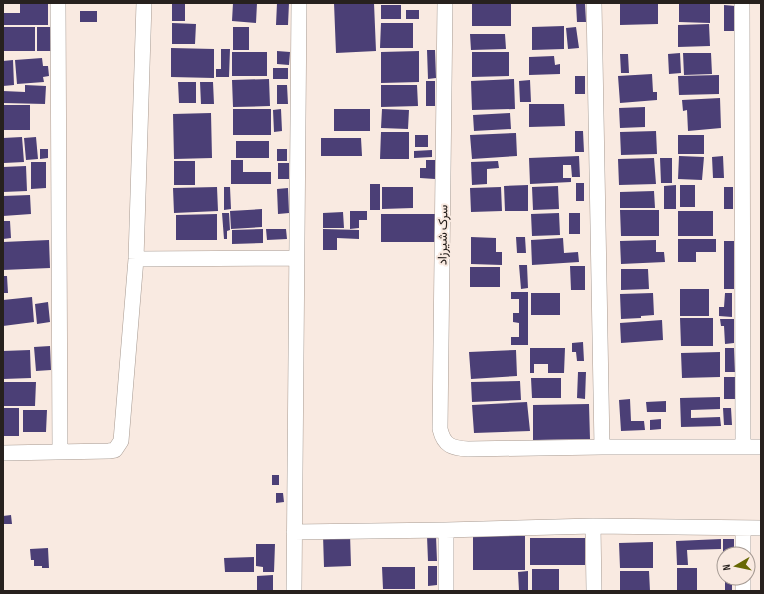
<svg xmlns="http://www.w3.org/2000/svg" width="764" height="594" viewBox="0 0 764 594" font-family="'Sofia Sans Condensed',Vazirmatn,sans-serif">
  <rect width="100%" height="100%" fill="#f9eae1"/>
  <path fill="#4b3f76" d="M20 3H48V25H3V13H20Z
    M172 3H185V21H172Z
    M233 3H257L256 23 232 21Z
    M277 3H289L288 25H276Z
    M334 3H374L376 51 336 53Z
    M472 3H511V26H472Z
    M576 3H585L586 22H577Z
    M620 3H658V24L620 25Z
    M679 3H710V23L679 22Z
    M381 5H401V19H381Z
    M724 5 735 6V31H724Z
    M406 10H419V19H406Z
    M80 11H97V22H80Z
    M172 23 196 24 195 44H172Z
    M381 23H413V48H380Z
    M709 24 710 46 678 47V25Z
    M564 26V49L532 50V27Z
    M3 27H35V51H3Z
    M37 27H51V51H37Z
    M233 27H249V50H233Z
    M576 27 579 48 568 49 566 28Z
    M470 34H505L506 49 471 50Z
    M171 48 214 49V78L171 77Z
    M221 49H230L229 77H216V69H221Z
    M427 50H435L436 78 428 79Z
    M277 51 290 52 289 65 277 64Z
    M419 51V82L381 83V52Z
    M232 52H267V76H232Z
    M472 52H509V76L472 77Z
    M680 53 681 73 669 74 668 54Z
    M683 53H711L712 74 684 75Z
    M620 54H628L629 73H621Z
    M554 56 555 65 560 64V74L529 75V57Z
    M42 58 43 66H48L49 76 43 77 44 82 17 84 15 60Z
    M13 60 14 85 3 86V61Z
    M273 68H288V79H273Z
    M652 74 653 92H657V100L620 103 618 76Z
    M719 75V94L679 95 678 76Z
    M575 76H585V94H575Z
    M269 79 270 106 233 107 232 80Z
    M514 79 515 109 472 110 471 81Z
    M530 80 531 102H520L519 81Z
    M426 81H435V106H426Z
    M178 82H196V103H179Z
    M200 82H213L214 104H201Z
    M25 85 46 86 45 104 3 103V91L25 92Z
    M277 85H287L288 104H277Z
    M381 85H417L418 106 381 107Z
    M720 98 721 128 688 131 687 110 683 111 682 100Z
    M529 104H564L565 126 529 127Z
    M3 105H30V130H3Z
    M645 107V127L620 128 619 108Z
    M233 109H271V135H233Z
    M281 109 282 131 274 132 273 110Z
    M334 109H370V131H334Z
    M382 109 409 110 408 129 381 128Z
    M211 113 212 158 174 159 173 114Z
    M510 113 511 129 474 131 473 115Z
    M575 131H583L584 152H575Z
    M656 131 657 154 621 155 620 132Z
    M381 132H409V159H380Z
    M516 133 517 156 472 159 470 135Z
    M415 135H428V147H415Z
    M678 135H704V154H678Z
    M22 137 24 162 4 163 3 138Z
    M36 137 38 159 26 160 24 138Z
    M321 138H361L362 156H321Z
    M236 141H269V158H236Z
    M40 149H48V158L40 159Z
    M277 149H287V161H277Z
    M432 150V157L414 158V151Z
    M579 156 580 177H572L571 165H563V178H571V182L530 184 529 158Z
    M679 156 704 157 702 180 678 179Z
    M723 156 724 178H713L712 157Z
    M654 158 656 184 619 185 618 159Z
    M660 158H672V183H661Z
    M231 160H243V172H271V184H231Z
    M426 160H436L435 179 420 178V168H426Z
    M174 161H195V185H174Z
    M498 161 499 168 487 169V184L472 185 471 162Z
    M31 162H46V188L31 189Z
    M278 163H289V179H278Z
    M26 166 27 191 3 192V167Z
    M576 183H584V201H576Z
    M370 184H380V210H370Z
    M528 185V211H505L504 186Z
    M676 185V209H664V186Z
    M680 185H695V207H680Z
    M558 186 559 209 533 210 532 187Z
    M217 187 218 211 174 213 173 188Z
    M224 187H230L231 209 224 210Z
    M382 187H413V208L382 209Z
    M501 187 502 211 471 212 470 188Z
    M724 187H733V209H724Z
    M288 188 289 213 278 214 277 189Z
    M654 191 655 208H620V192Z
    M30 195 31 214 3 216V196Z
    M262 209V227L231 229 230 211Z
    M620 210H659V236H621Z
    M350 211H367V220H359V228L350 229Z
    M678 211H713V236H678Z
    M343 212 344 228H323V213Z
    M222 213H229L230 230 227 231V239H224Z
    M559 213 560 235 532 236 531 214Z
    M569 213H580V234H569Z
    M217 214V240H176V215Z
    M381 214H438V242H381Z
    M3 221H10L11 238 3 239Z
    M263 229V243L232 244V230Z
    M266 229H286L287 239 267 240Z
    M323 229 359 230V239L337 238V250H323Z
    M471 237 496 238V252H502V265L471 264Z
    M516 237H525L526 253H517Z
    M563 238 564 253 578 252 579 262 532 265 531 240Z
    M678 239H716V252H696V262H678Z
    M49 240 50 268 3 270V242Z
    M656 240V252H664L665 262 621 264 620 241Z
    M724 241H734V289H724Z
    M519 265H527L528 288 521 289Z
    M570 266H585V290H571Z
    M470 267H500V287H470Z
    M621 269H648L649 289 621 290Z
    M3 276H7L8 293H3Z
    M680 289H709V316H680Z
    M511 292H528V345H511V337H519V323L513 322V313H519V299H511Z
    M531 293H560V315H531Z
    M653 293 654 315 641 316V318L621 319 620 294Z
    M725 293H732V317L719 316V307H724Z
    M32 297 34 322 3 326V300Z
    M48 302 50 322 37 324 35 304Z
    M680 318H713V346H681Z
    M720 319H734V343L725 344 724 326H721Z
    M662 320 663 340 621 343 620 323Z
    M583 342 584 361H577L576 352H572V343Z
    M50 346 51 370 36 371 34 347Z
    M530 348H565L564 373H548V364H534V373H530Z
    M725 348H734L735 372H725Z
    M30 350 31 378 3 379V351Z
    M516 350 517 376 471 379 469 352Z
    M720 352V377L682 378 681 353Z
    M578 372H586L585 399 577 398Z
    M724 377H735V399H724Z
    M531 378H561V398H532Z
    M520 381 521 400 472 402 471 382Z
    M3 382H36L35 406H3Z
    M720 397V409L691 410V418L720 417 721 426 681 427 680 398Z
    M630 399 631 421H644L645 430 621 431 619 400Z
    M666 401V412H647L646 402Z
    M527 402 530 431 474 433 472 405Z
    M589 404 590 439 533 440V405Z
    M3 408H19V436H3Z
    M723 408H731L732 425H724Z
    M23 410H47L46 432H23Z
    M661 419V429L650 430V420Z
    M272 475H279V485H272Z
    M276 493H283L284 502 276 503Z
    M11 515 12 524H3V516Z
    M350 534 351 566 324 567 323 535Z
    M427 536H436L437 561H428Z
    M473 536H525V570H473Z
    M530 538H585V565H530Z
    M721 539V549L687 550 688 565H677L676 541Z
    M723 539H734V554H723Z
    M653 542V568H620L619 543Z
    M256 544H275L274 572H263V567L256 566Z
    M48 548 49 568H42V566H34V560H31L30 549Z
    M254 557V572H225L224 558Z
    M428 566H437V585L428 586Z
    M382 567H415V589H383Z
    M677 568H697V591H677Z
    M532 569H559V590H532Z
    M528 571V591H519L518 572Z
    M620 571H649L650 591H620Z
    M273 575V591H257V576Z
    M725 578H732V591H725Z"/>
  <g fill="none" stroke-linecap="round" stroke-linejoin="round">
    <g stroke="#a89b92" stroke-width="16">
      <path id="minor" d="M58 3 60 452
        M445 3 440 429C444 446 452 448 468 449L602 447H761
        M594 3 602 447
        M742 3 743 447
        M136 259 296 258
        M3 453 109 451 115 450 121 441 136 259 144 3
        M593 526 594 591
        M743 528V554
        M446 530V591
        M294 532 446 530 593 526 761 528
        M743 578V591
        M294 591 299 3"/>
    </g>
    <use href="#minor" stroke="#fff" stroke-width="15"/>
  </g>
  <g text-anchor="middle" stroke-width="4" stroke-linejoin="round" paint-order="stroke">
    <g font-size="13" fill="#27211e" stroke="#f9eae1">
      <text transform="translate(442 235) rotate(-89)" y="5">سرک شیرزاد</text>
    </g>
  </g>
  <rect width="764" height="594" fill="none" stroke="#27211e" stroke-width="8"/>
  <g transform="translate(736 566) rotate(261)"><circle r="19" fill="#f9eae1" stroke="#a59a93"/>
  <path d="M0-3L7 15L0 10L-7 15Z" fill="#676803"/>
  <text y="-6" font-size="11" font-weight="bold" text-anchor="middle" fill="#27211e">N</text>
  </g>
</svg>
